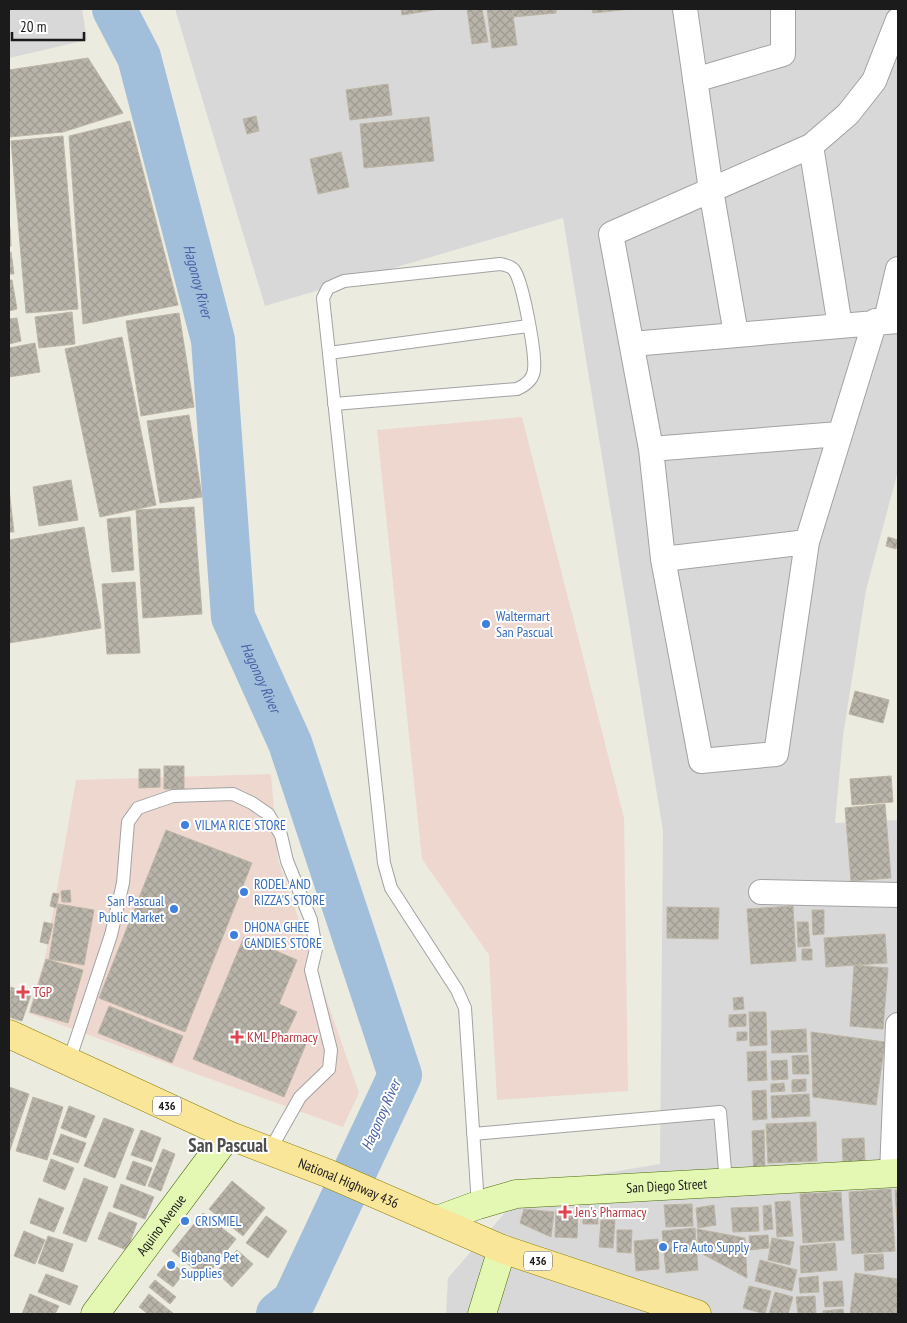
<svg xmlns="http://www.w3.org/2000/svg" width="907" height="1323" viewBox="0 0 907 1323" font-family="'PT Sans Narrow',sans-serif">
  <defs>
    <pattern id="building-cross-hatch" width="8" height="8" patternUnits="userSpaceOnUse" patternTransform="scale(1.25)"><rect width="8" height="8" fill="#b9b4aa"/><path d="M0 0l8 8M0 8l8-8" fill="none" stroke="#9e9a92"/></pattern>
  </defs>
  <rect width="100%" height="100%" fill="#ecebe0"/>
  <path fill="#d9d8d8" d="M9 9H82L87 40 9 58Z
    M175 9H898V471L866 590 843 736 835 823 898 820V1314H446L448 1278 528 1186 660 1164 663 831 563 218 265 306Z"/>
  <path fill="#eed7cf" d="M522 417 624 818 628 1091 497 1100 489 955 422 859 377 430Z
    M271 774 278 860 359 1093 343 1127 28 1013 45 958 76 780Z"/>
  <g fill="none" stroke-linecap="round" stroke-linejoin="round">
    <path stroke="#a1bfda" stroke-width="44" id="s1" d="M114 9 139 57 213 340 233 617 290 743 400 1075 294 1301 278 1314"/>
  </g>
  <path fill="url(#building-cross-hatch)" stroke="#bdb5a3" d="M401 9H439L402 15Z
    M467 9H482L488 42 472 44Z
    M487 9H512L517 45 492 48Z
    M513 9H556V13L513 17Z
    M592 9H631L593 13Z
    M88 58 123 113 63 132 9 137V70Z
    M388 84 392 115 350 120 346 90Z
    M256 116 259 131 247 134 243 119Z
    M429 117 434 161 364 168 360 124Z
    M130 121 178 305 83 324 69 136Z
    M63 136 78 309 26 313 11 141Z
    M341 152 349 187 318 194 310 159Z
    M10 227 11 246 9 247V228Z
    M9 252H11L14 274H9Z
    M9 280H12L17 309 9 311Z
    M72 312 75 344 39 348 35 317Z
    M179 313 194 407 141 416 126 321Z
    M17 318 21 341 9 344V319Z
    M122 337 156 505 100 517 65 349Z
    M35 343 40 372 9 377V348Z
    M189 415 202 497 160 503 147 421Z
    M71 480 78 520 39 526 33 487Z
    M9 489 14 532H9Z
    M194 507 202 614 143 618 136 510Z
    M130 517 134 570 112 572 107 519Z
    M84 527 101 628 9 643V540Z
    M888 537 898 540 896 549 886 546Z
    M135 582 140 653 107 654 102 584Z
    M855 691 889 700 883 723 849 714Z
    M164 766H184V789H164Z
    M139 769H160V787L139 788Z
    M891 776 893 802 852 805 850 779Z
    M885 804 891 878 851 881 845 808Z
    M166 830 252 863 185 1032 99 998Z
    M70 890 71 902H62L61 891Z
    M53 893 59 894 56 908 50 906Z
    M58 904 94 910 84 965 49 959Z
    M793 906 796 961 751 964 747 909Z
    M667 907 719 908 718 939 667 938Z
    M812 910H824V934L813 935Z
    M44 922 53 924 48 944 40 942Z
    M797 922H808L810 946 798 947Z
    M885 934 887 963 826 967 824 938Z
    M244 937 297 960 279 1004 297 1012 286 1035 306 1044 284 1097 193 1059Z
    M802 949H812V960H802Z
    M46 959 83 970 68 1023 30 1012Z
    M854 965 888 968 883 1029 850 1026Z
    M11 987 31 995 22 1021 9 1017Z
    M743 997 744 1009 734 1010 733 998Z
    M109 1006 183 1036 172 1063 98 1033Z
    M749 1012H766L767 1045 750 1046Z
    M746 1014V1026L729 1027V1015Z
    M806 1029 807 1052 772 1053 771 1031Z
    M737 1032H747V1040L737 1041Z
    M811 1032 885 1042 876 1105 813 1097Z
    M766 1051 767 1080 748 1081 747 1052Z
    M808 1055 809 1074H793L792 1056Z
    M787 1060 788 1079 772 1080 771 1061Z
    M806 1079V1091L792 1092V1080Z
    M784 1083 785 1091 771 1092V1084Z
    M9 1087 29 1094 9 1153Z
    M766 1090 767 1119 753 1120 752 1091Z
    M809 1094 810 1116 772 1118 771 1096Z
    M33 1097 63 1107 47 1160 16 1151Z
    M69 1106 95 1116 86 1138 61 1128Z
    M104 1118 134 1129 115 1178 84 1166Z
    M816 1122 817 1161 768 1163 766 1124Z
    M141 1130 161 1138 152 1162 131 1155Z
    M764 1130 765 1179H754L752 1131Z
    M61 1134 86 1143 78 1163 53 1154Z
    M864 1138 865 1161 843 1162 842 1139Z
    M163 1149 175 1154 161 1191 148 1186Z
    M51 1159 74 1168 65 1190 43 1181Z
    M133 1161 152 1168 145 1186 126 1179Z
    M84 1178 108 1187 86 1242 63 1233Z
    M232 1181 265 1208 243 1236 209 1209Z
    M121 1184 154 1197 145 1219 113 1207Z
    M891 1189 895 1251 852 1254 849 1192Z
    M895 1190H898V1237Z
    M841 1192 844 1240 803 1243 800 1194Z
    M39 1198 64 1208 54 1232 30 1223Z
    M790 1201 793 1236 777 1237 775 1202Z
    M692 1204 693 1226 666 1227 664 1205Z
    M714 1205 716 1225 698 1228 696 1208Z
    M771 1205 773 1229 764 1230 763 1206Z
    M758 1207 759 1231 733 1232 731 1208Z
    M524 1209 554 1212 551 1237 520 1223Z
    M597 1209 598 1224H583L582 1210Z
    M556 1210 578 1211 577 1238 555 1237Z
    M109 1212 137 1223 127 1250 98 1239Z
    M203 1213 236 1239 205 1278 172 1251Z
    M266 1216 287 1231 268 1258 246 1243Z
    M601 1220H615L613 1248 599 1247Z
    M695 1228 698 1270 666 1273 662 1231Z
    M697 1229 745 1238 747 1278 699 1252Z
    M617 1230H632L631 1253 617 1252Z
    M24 1231 45 1240 35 1264 14 1256Z
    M768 1235 769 1248 750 1250 749 1236Z
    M48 1236 73 1244 63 1272 38 1263Z
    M772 1238 794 1242 790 1265 768 1260Z
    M658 1239 659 1269 636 1271 634 1241Z
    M835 1243 837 1270 801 1273 800 1246Z
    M237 1250 253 1264 232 1287 216 1272Z
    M883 1254 884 1269 865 1271 864 1255Z
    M169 1260 184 1273 173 1287 157 1275Z
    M760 1260 797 1270 792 1291 755 1281Z
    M855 1273 898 1279V1314H850Z
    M46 1274 78 1286 70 1305 38 1292Z
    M818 1276 819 1292 800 1293 799 1278Z
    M155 1280 176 1297 170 1304 149 1287Z
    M842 1281 844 1306 825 1307 823 1282Z
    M749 1286 771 1291 765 1314 743 1308Z
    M775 1292 793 1297 788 1314H769Z
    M30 1294 59 1306 55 1314H22Z
    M149 1294 174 1314H148L139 1307Z
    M815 1296 816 1314H798L796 1297Z
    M843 1309 844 1314H823V1311Z"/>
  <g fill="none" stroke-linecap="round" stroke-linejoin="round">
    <g stroke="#a2a2a2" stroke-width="14">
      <path id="lane" d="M329 353 528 326
        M334 404 517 389C526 385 533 380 534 370 536 354 523 282 514 270 511 266 505 265 500 264L344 281 328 288 323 298 384 863 391 888 457 990 465 1008 478 1205
        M69 1061 111 935 123 883 128 822 138 808 173 796 233 794 252 803 268 814 281 835 287 861 311 920 316 949 311 970 331 1050 329 1069 300 1097 270 1150
        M473 1134 720 1112 726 1182"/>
    </g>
    <g stroke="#a2a2a2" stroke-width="26">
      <path id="street" d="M685 9 711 190 736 334
        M695 80 783 54V9
        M811 146 840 326
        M886 320 898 269
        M875 321 807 542 776 754 701 761 663 559 651 449 611 234 811 146 848 114 874 81 898 20
        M632 344 898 321
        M651 449 839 434
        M663 559 807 542
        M761 892 898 895
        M892 1173 898 1025"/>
    </g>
    <g stroke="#496c07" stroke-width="29">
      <g id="secondary">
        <path id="s2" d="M437 1220 478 1205 516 1194 898 1173"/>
        <path id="s3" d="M95 1314 228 1135"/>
        <path d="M482 1314 502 1249"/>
      </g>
    </g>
    <g stroke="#8e8103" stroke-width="29">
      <g id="primary">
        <path id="s4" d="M9 1034 228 1135 327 1173 502 1249 697 1314"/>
      </g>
    </g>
    <use href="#lane" stroke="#fff" stroke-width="12"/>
    <use href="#street" stroke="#fff" stroke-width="24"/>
    <use href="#secondary" stroke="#e4f7b3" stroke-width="28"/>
    <use href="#primary" stroke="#f9e698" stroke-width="28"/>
  </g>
  <g fill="#3f7fe0" stroke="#fff" stroke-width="2">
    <circle cx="486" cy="624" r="5"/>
    <circle cx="185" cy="825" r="5"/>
    <circle cx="244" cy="892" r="5"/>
    <circle cx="174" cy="909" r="5"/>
    <circle cx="234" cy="935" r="5"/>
    <circle cx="185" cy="1221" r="5"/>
    <circle cx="663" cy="1247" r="5"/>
    <circle cx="171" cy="1265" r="5"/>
  </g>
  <g fill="#e0444e" stroke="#fff" stroke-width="2">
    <path d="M20.5 984.5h5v5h5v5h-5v5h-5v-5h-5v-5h5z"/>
    <path d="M234.5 1029.5h5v5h5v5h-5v5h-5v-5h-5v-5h5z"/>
    <path d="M562.5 1204.5h5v5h5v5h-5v5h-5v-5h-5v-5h5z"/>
  </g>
  <g text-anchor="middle" stroke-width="4" stroke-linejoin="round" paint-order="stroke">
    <g fill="#fff" stroke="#5f5f5f" stroke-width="1">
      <rect x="153" y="1096.5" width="28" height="19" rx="4"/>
      <rect x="524" y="1251.5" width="28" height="19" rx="4"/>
    </g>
    <g font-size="12" font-weight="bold" fill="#1b1b1b">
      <text x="167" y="1110">436</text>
      <text x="538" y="1265">436</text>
    </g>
    <g font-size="14" fill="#366cbe" stroke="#fff" text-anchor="start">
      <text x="496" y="621">Waltermart<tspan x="496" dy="16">San Pascual</tspan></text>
      <text x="195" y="830">VILMA RICE STORE</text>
      <text x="254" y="889">RODEL AND<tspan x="254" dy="16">RIZZA'S STORE</tspan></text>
      <text x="164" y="906" text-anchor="end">San Pascual<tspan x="164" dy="16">Public Market</tspan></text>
      <text x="244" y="932">DHONA GHEE<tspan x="244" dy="16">CANDIES STORE</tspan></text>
      <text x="195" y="1226">CRISMIEL</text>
      <text x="673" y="1252">Fra Auto Supply</text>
      <text x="181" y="1262">Bigbang Pet<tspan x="181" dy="16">Supplies</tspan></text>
    </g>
    <g font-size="14" fill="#be3a42" stroke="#fff" text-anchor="start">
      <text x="33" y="997">TGP</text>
      <text x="247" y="1042">KML Pharmacy</text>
      <text x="575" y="1217">Jen's Pharmacy</text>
    </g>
    <g font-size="14" fill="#1b1b1b" stroke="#fff">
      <text dy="5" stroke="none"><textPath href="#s4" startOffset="371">National Highway 436</textPath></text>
      <text dy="5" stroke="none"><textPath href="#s2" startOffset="234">San Diego Street</textPath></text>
      <text dy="5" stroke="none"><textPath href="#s3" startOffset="111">Aquino Avenue</textPath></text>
    </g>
    <g font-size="15" font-style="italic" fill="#4a63a7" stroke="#fff">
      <text dy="5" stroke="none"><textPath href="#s1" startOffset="286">Hagonoy River</textPath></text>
      <text dy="5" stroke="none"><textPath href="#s1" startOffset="691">Hagonoy River</textPath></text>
      <text transform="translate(381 1115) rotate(-66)" y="5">Hagonoy River</text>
    </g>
    <g font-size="19" font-weight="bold" fill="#4e4e4e" stroke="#fff">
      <text x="228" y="1152">San Pascual</text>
    </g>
  </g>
  <rect width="907" height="1323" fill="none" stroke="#1b1b1b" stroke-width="20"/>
  <path d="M12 32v8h72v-8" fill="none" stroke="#1b1b1b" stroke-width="2.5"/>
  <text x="20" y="32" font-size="15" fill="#1b1b1b" stroke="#ffffff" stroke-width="4" paint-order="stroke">20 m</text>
</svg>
